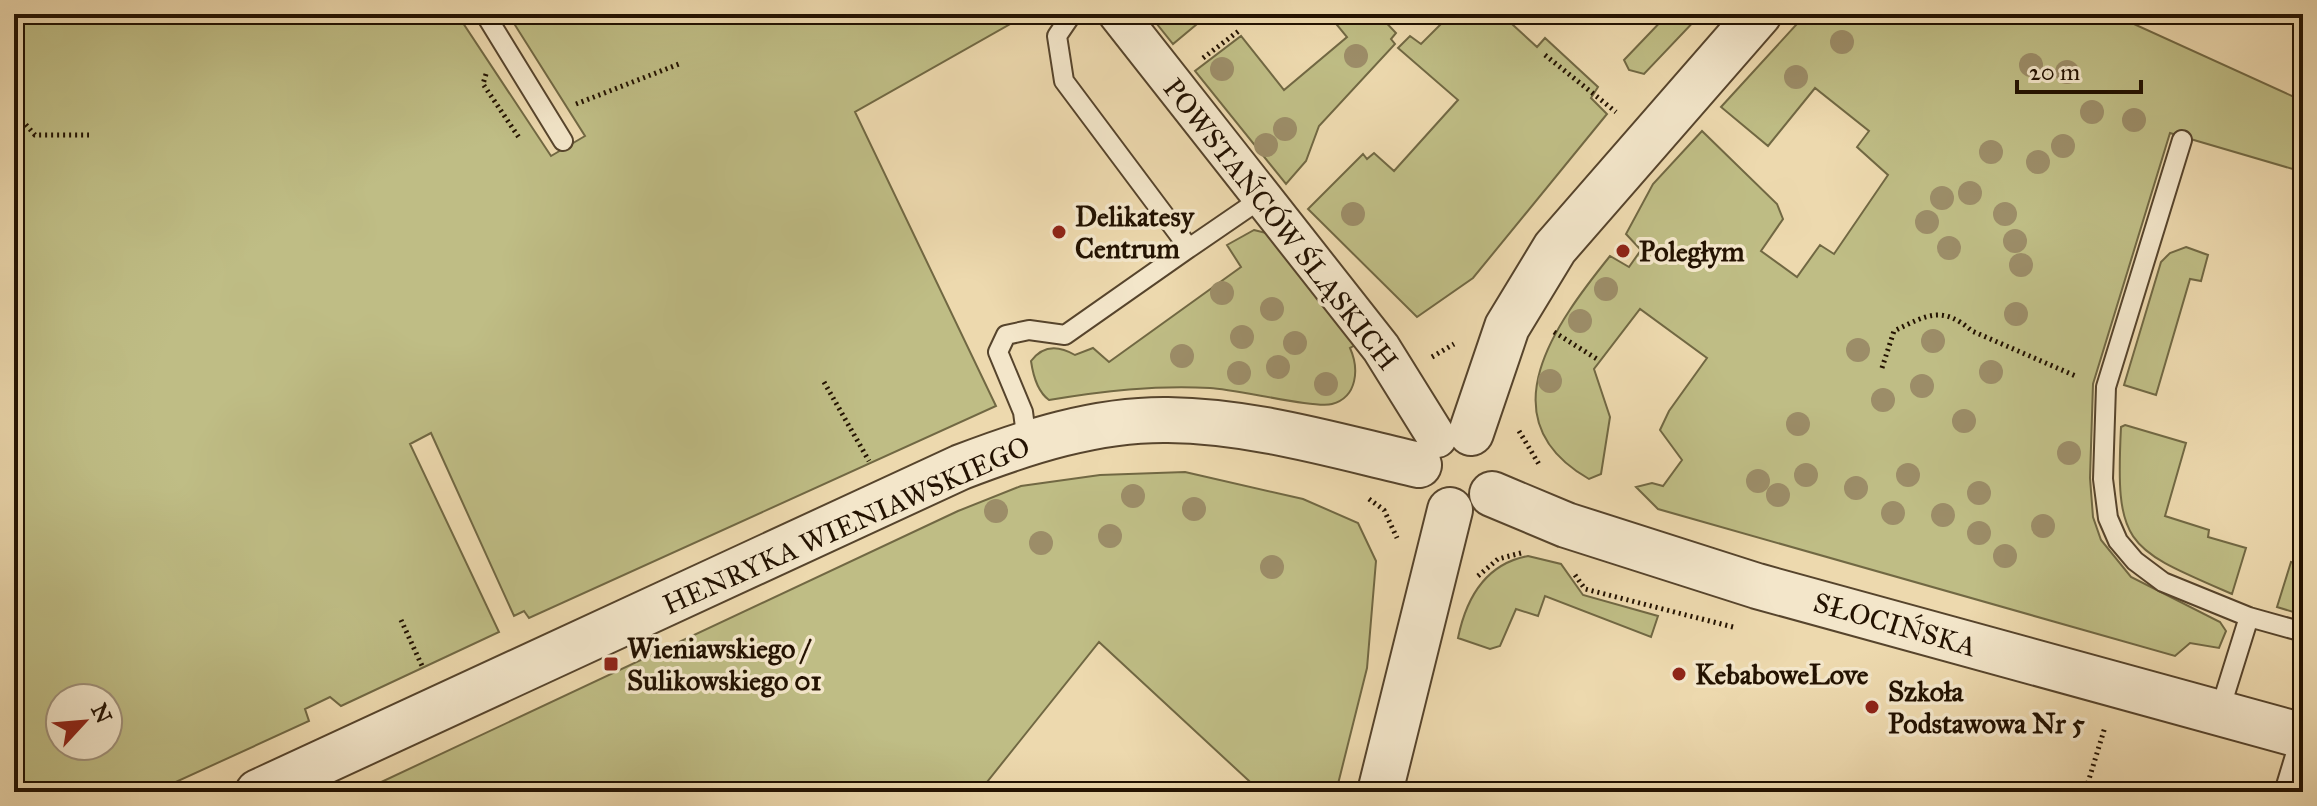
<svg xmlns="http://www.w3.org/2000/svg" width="2317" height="806" viewBox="0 0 2317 806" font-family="'IM FELL Great Primer',serif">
  <rect width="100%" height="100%" fill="#edd9ae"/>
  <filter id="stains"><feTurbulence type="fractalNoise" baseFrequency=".0025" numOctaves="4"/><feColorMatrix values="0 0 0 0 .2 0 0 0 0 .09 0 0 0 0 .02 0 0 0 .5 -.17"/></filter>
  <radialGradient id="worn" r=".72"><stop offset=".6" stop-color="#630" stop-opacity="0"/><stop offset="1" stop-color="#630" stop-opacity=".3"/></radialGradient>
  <path fill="#bfbd85" stroke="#716843" stroke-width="2" fill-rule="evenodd" d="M14 14H457L551 156 585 136 508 14H1028L855 112 996 406 529 618 524 611 514 616 431 433 410 444 499 632 341 706 330 697 305 709 309 721 154 792H14ZM60 698H108V746H60Z
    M1149 14H1209L1173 44Z
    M1328 14H1378L1396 33 1391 39 1395 44 1319 126 1306 161 1286 184 1195 71 1241 36 1284 90 1347 37Z
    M1451 14H1501L1537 47 1545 38 1598 87 1591 98 1607 114 1473 278 1417 317 1308 209 1363 154 1367 159 1374 153 1394 171 1458 100 1398 48 1410 36 1421 44Z
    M1668 14H1701L1644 74 1629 70 1624 60Z
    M1806 14H2112L2303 101V172L2170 133 2093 384 2090 478 2093 517 2101 540 2131 577 2220 622 2226 631 2219 648 2190 643 2175 656 1658 509 1636 487 1652 483 1663 486 1682 460 1660 430 1669 411 1707 358 1640 309 1594 369 1610 417 1601 474 1589 479C1484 419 1557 322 1610 256L1629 267 1641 250 1626 234 1653 184 1702 131 1777 204 1783 219 1761 251 1797 277 1820 245 1834 254 1888 175 1857 147 1869 131 1815 88 1768 146 1721 107Z
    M1254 230 1274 235 1359 343 1350 348C1359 368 1358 397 1332 404 1316 409 1236 389 1210 388 1155 385 1103 391 1049 400 1038 392 1033 375 1031 361 1043 345 1058 345 1075 355L1093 348 1109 362 1241 267 1227 245Z
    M2186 247 2208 255 2201 281 2190 279 2156 395 2124 385 2161 262 2170 253Z
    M2125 425 2186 443 2165 516 2209 530 2208 537 2246 548 2232 594C2126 548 2115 547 2121 427Z
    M1185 472 1303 499 1358 523 1376 561 1367 668 1336 792H1261L1099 642 979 792H360L958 511 1021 486 1100 475Z
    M1528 556 1561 564 1583 595 1658 616 1651 637 1545 596 1538 616 1516 609 1500 646 1490 649 1458 638C1466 599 1485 564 1528 556Z
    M2291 562 2303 565V615L2277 607Z"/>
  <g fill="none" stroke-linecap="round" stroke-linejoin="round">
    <g stroke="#56442c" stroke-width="22">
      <path id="service" d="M485 14 563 141
        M1072 14 1057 36 1064 81 1189 248 1262 198
        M2182 140 2106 387 2103 479 2108 518 2118 541 2135 561 2163 582 2249 617 2303 632
        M1027 442 1023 412 998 352 1006 335 1029 330 1065 335 1189 248
        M2219 713 2249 617
        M2284 792 2301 736"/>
    </g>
    <g stroke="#56442c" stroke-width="42">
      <path id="minor" d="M1118 14 1381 348 1437 438"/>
    </g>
    <g stroke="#56442c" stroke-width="48">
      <path id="tertiary" d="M1471 433 1507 327 1555 248 1759 14
        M1492 494 1566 525 1757 586 2303 736
        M258 792 961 467C1026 442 1096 419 1168 420 1254 421 1336 446 1419 465
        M1380 792 1450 510"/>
    </g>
    <path stroke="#231201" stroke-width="5" stroke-dasharray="2 4" stroke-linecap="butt" d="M1545 55 1616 112
      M1203 58 1240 30
      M486 74 483 84 520 139
      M576 104 679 64
      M14 111 35 135H89
      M1554 332 1597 359
      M1432 357 1454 344
      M1882 368 1894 331C1927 315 1942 305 1972 331L2078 377
      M824 382 869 461
      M1519 431 1540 466
      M1369 499 1384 510 1397 538
      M1575 575 1585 589 1733 627
      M1478 576 1498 559 1521 553
      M401 620 423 668
      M2086 789 2105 727"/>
    <use href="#service" stroke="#f3e6ca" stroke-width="18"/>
    <use href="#minor" stroke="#f3e6ca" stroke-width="38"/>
    <use href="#tertiary" stroke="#f3e6ca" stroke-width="44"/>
  </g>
  <g fill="#9c8d68">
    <circle cx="1842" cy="42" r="12"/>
    <circle cx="1356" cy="56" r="12"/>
    <circle cx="2031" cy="65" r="12"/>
    <circle cx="1222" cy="69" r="12"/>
    <circle cx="2067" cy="72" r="12"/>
    <circle cx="1796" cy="77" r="12"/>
    <circle cx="2092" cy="112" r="12"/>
    <circle cx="2134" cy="120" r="12"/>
    <circle cx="1285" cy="129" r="12"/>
    <circle cx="1266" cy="145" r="12"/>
    <circle cx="2063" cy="146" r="12"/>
    <circle cx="1991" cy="152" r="12"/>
    <circle cx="2038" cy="162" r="12"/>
    <circle cx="1970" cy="193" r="12"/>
    <circle cx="1942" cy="198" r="12"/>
    <circle cx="1353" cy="214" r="12"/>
    <circle cx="2005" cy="214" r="12"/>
    <circle cx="1927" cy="222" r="12"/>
    <circle cx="2015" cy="241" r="12"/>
    <circle cx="1949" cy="248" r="12"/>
    <circle cx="2021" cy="265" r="12"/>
    <circle cx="1606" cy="289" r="12"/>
    <circle cx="1222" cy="293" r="12"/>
    <circle cx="1272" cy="309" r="12"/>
    <circle cx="2016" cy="314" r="12"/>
    <circle cx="1580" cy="321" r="12"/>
    <circle cx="1242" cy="337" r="12"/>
    <circle cx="1933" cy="341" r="12"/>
    <circle cx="1295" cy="343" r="12"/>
    <circle cx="1858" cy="350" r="12"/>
    <circle cx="1182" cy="356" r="12"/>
    <circle cx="1278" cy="367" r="12"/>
    <circle cx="1991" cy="372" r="12"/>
    <circle cx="1239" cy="373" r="12"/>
    <circle cx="1550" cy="381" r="12"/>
    <circle cx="1326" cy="384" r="12"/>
    <circle cx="1922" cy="386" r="12"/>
    <circle cx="1883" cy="400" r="12"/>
    <circle cx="1964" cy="421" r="12"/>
    <circle cx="1798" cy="424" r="12"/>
    <circle cx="2069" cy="453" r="12"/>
    <circle cx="1806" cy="475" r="12"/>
    <circle cx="1908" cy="475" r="12"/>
    <circle cx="1758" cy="481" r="12"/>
    <circle cx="1856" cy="488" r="12"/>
    <circle cx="1979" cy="493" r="12"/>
    <circle cx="1778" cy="495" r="12"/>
    <circle cx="1133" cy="496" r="12"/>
    <circle cx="1194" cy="509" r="12"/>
    <circle cx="996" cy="511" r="12"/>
    <circle cx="1893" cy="513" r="12"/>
    <circle cx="1943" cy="515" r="12"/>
    <circle cx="2043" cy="526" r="12"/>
    <circle cx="1979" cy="533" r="12"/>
    <circle cx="1110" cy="536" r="12"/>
    <circle cx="1041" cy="543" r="12"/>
    <circle cx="2005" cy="556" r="12"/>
    <circle cx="1272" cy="567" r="12"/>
  </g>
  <g fill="#8f2418" stroke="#f3e6ca" stroke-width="3">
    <circle cx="1059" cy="232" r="8"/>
    <circle cx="1623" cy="251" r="8"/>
    <rect x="603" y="656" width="16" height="16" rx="4"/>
    <circle cx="1679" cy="674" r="8"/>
    <circle cx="1872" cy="707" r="8"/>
  </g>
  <g text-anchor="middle" stroke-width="7" stroke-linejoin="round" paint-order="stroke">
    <g font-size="28" font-weight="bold" fill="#231201" stroke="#f3e6ca" text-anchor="start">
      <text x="1075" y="226">Delikatesy<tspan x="1075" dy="32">Centrum</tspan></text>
      <text x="1639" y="261">Poległym</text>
      <text x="627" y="658">Wieniawskiego /<tspan x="627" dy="32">Sulikowskiego 01</tspan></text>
      <text x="1695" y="684">KebaboweLove</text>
      <text x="1888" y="701">Szkoła<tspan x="1888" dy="32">Podstawowa Nr 5</tspan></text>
    </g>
    <g font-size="28" fill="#231201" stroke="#f3e6ca">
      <text transform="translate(1281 224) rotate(52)" y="10">POWSTAŃCÓW ŚLĄSKICH</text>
      <text transform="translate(846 525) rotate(-24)" y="10">HENRYKA WIENIAWSKIEGO</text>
      <text transform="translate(1895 624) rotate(16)" y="10">SŁOCIŃSKA</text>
    </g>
  </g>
  <rect width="2317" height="806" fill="none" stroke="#edd9ae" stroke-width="48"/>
  <rect x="16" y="16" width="2285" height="774" fill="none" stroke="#231201" stroke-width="4"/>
  <rect x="24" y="24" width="2269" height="758" fill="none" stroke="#231201" stroke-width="2"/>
  <g transform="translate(84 722) rotate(64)"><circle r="38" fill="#f3e6ca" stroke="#a0917a" stroke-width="2"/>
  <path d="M0-6L14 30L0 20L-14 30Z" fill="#8f2418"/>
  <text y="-12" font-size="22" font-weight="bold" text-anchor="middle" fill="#231201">N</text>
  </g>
  <path d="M2017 80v12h124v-12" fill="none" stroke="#231201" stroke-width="4"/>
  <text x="2029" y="80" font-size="24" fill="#231201" stroke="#f3e6ca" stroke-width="6" paint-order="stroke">20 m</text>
  <rect width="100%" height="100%" filter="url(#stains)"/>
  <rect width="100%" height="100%" fill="url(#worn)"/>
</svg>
